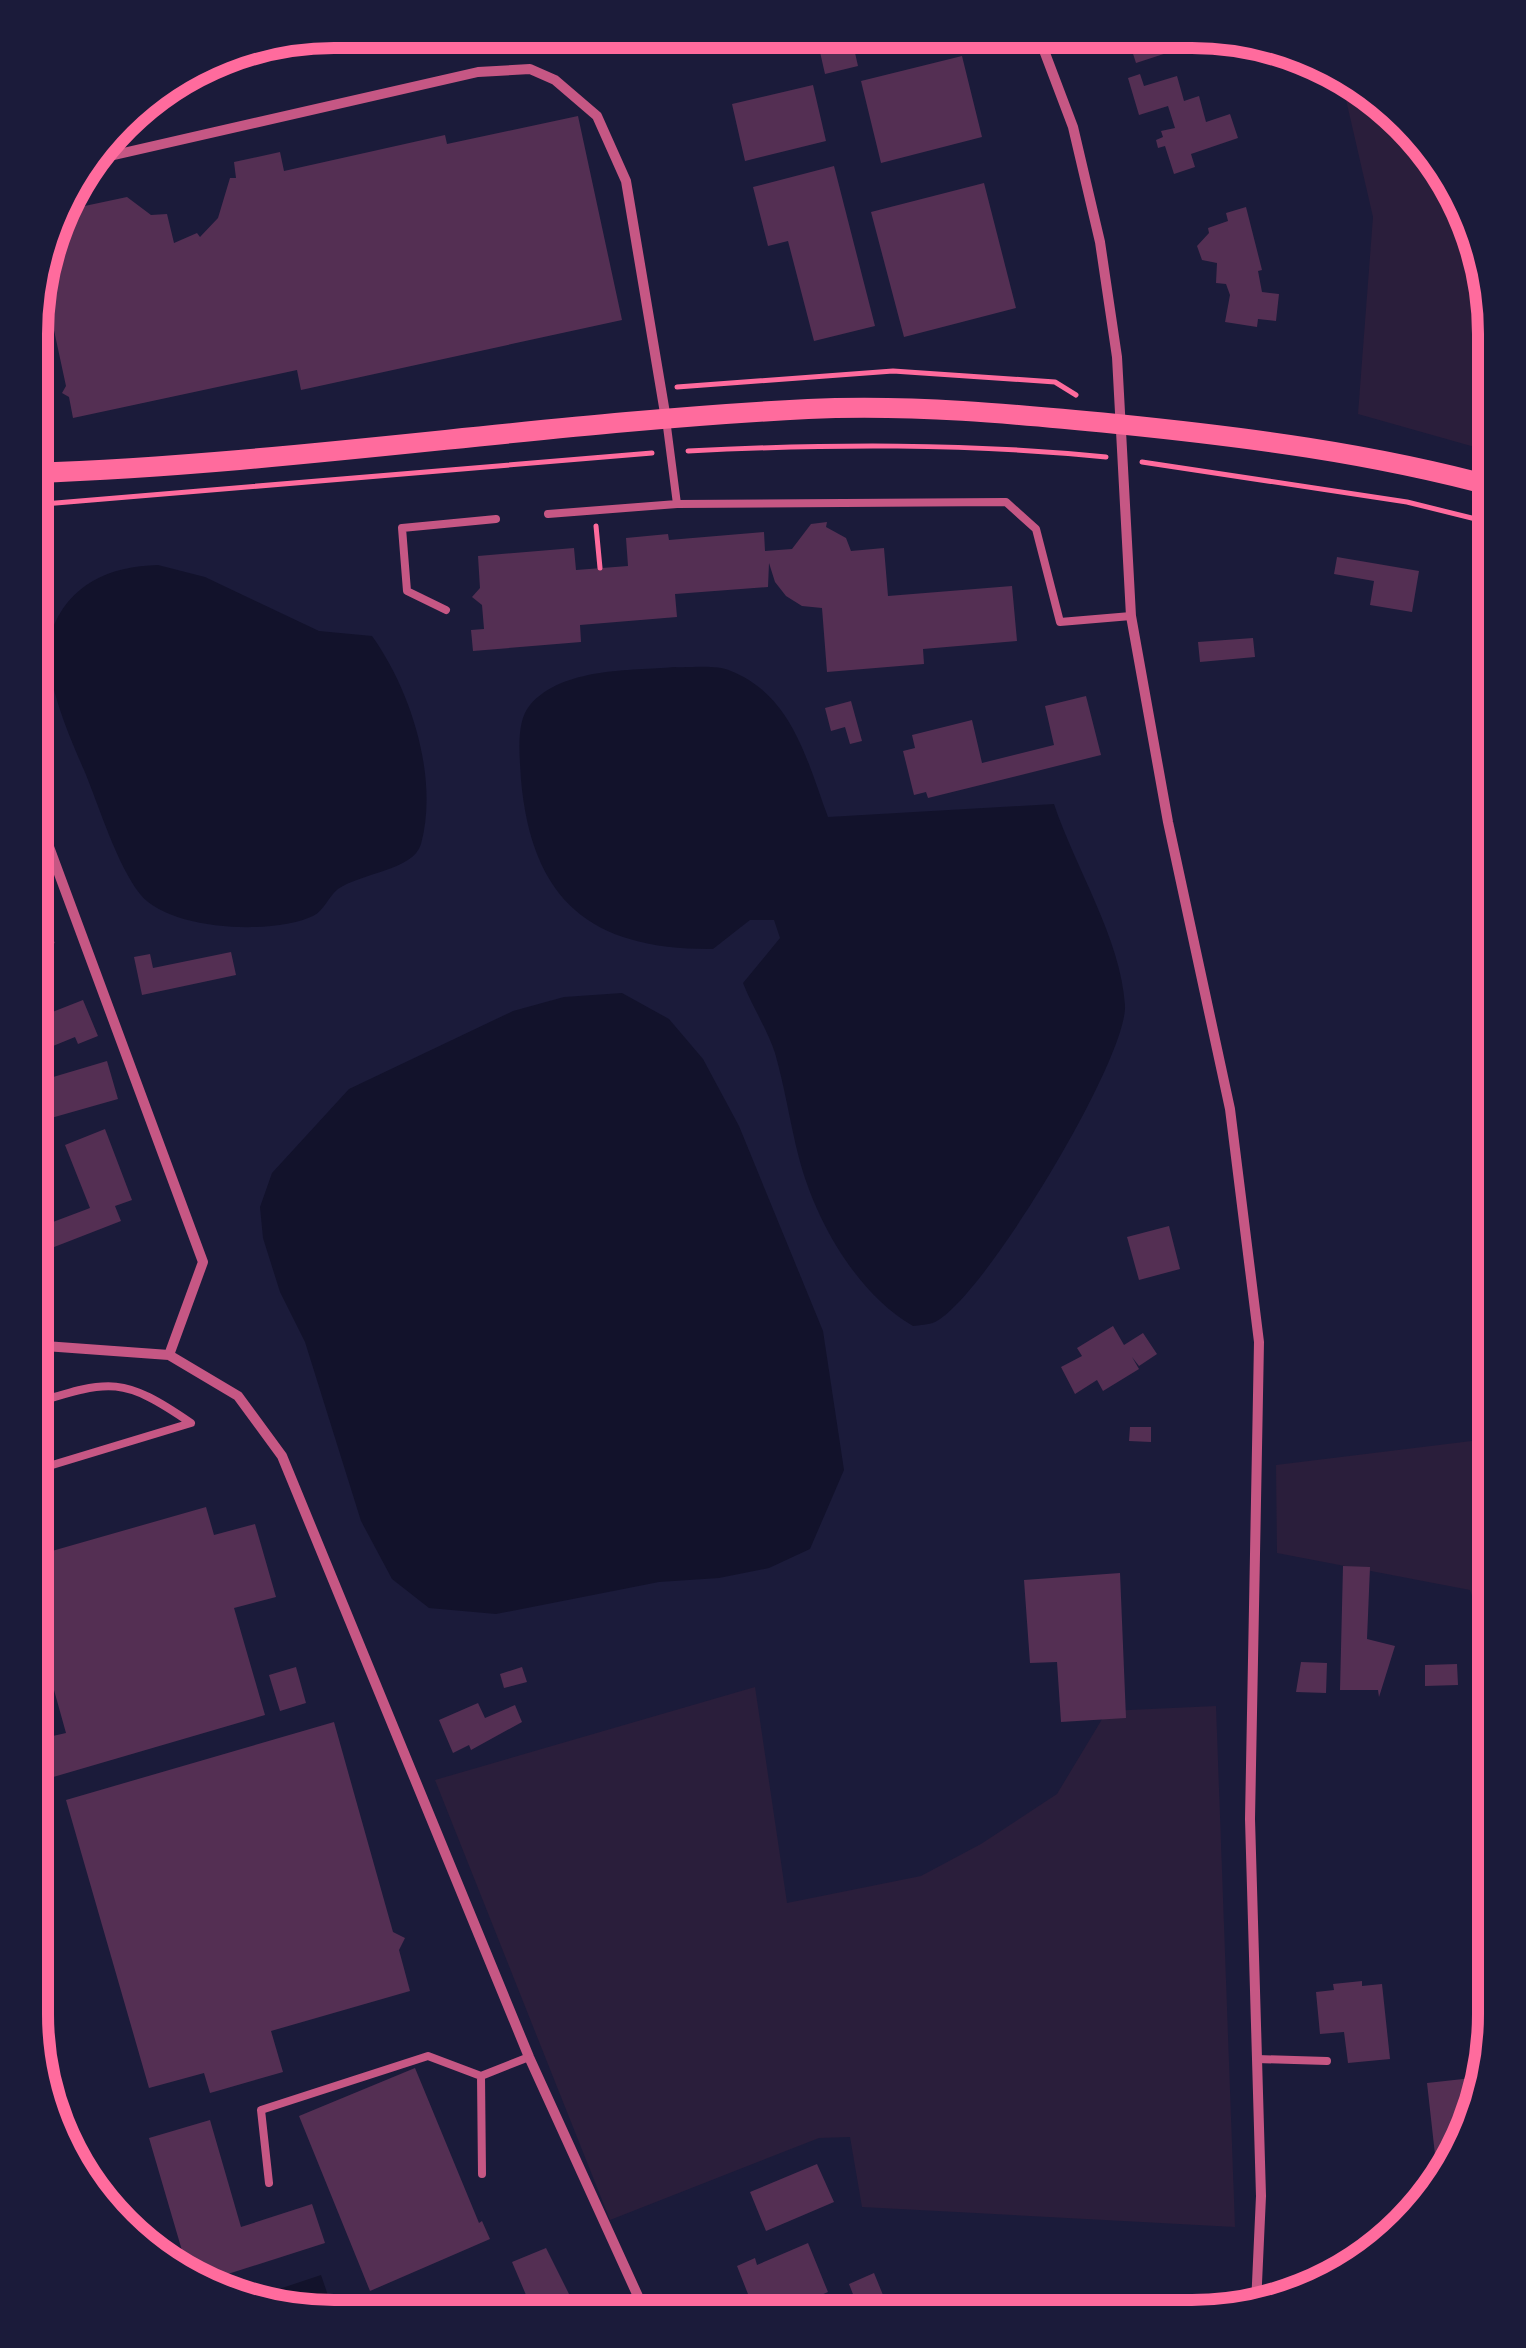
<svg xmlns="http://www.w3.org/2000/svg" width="1526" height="2348" viewBox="0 0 1526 2348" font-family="Lora,serif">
  <rect width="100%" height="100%" fill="#1b1b3a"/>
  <path fill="#2a1e3b" d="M1341 78 1377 92 1473 217 1496 334V453L1358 414 1373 217Z
    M1496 1438 1495 1667 1470 1590 1277 1553 1276 1465Z
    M755 1687 787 1903 921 1876 981 1844 1057 1794 1107 1711 1216 1706 1235 2227 862 2207 850 2137 819 2138 610 2220 435 1780Z"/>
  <path fill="#12122b" d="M158 565 205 577 319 631 372 636C411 690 439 778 421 844 414 870 361 873 338 889 328 897 324 911 313 916 274 935 169 931 140 894 117 865 99 806 84 770 69 736 39 667 51 633 68 584 110 566 158 565Z
    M675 667C692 668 715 664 731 671 793 696 807 761 828 817L1054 804C1075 867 1121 939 1125 1005 1128 1059 983 1299 935 1322 929 1325 919 1325 913 1326 857 1294 815 1220 799 1158 790 1123 785 1088 775 1053 767 1029 752 1006 743 983L780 938 774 920H750L713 949C592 950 532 902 521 780 520 759 515 722 530 705 563 667 630 671 675 667Z
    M622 993 669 1019 703 1059 739 1126 823 1331 844 1470 810 1549 769 1568 719 1578 659 1582 496 1614 429 1608 392 1579 361 1521 305 1342 280 1292 263 1238 260 1207 272 1173 349 1089 513 1011 564 997Z
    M321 2275 335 2316 295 2315 252 2298Z"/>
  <path fill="#542f53" d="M1126 32H1171L1176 50 1136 63Z
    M853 44 858 66 825 74 820 52Z
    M962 56 982 137 881 163 861 81Z
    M1140 74 1144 86 1177 76 1184 101 1199 96 1206 122 1230 114 1238 138 1191 154 1195 167 1174 174 1165 146 1158 148 1156 140 1163 137 1161 131 1175 128 1168 106 1139 115 1128 78Z
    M813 85 826 141 745 161 732 104Z
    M578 116 622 320 301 390 297 370 73 418 69 397 62 393 66 386 41 270 61 211 127 197 151 215 167 214 174 243 197 233 200 237 218 218 230 178H236L234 162 280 152 284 171 445 135 447 144Z
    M834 166 875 326 814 341 788 241 768 246 753 187Z
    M984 183 1016 308 904 337 871 212Z
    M1246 207 1262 270 1258 271 1262 292 1279 294 1276 321 1258 319 1257 327 1225 322 1230 295 1226 284 1216 283 1217 263 1202 260 1197 246 1209 233 1208 228 1228 221 1226 213Z
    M827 522 826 527 846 538 851 551 884 548 888 596 1012 586 1017 641 923 649 924 664 827 672 822 608 802 606 786 596 775 582 769 563 768 587 675 594 677 617 580 625 581 642 473 651 471 630 484 629 482 605 472 597 480 588 478 556 574 548 576 570 628 566 626 538 668 534 669 540 764 532 765 551 792 549 811 524Z
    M1337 557 1419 571 1412 612 1370 605 1374 581 1334 574Z
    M1253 638 1255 657 1200 662 1198 642Z
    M1086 696 1101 755 928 798 926 792 914 795 903 751 915 748 912 735 972 720 982 763 1054 745 1045 706Z
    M851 701 862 741 850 744 845 727 831 731 825 708Z
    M32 899 55 943 32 952Z
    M231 952 236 975 142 995 134 957 150 954 153 968Z
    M83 1000 98 1036 78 1044 75 1037 31 1055 32 1020Z
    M107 1061 118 1099 44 1120 33 1083Z
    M105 1129 132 1200 115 1206 121 1221 31 1256V1216L40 1213 45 1225 90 1208 65 1145Z
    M1169 1226 1180 1269 1139 1280 1127 1237Z
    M1113 1326 1124 1345 1143 1333 1157 1354 1139 1366 1132 1357 1139 1369 1103 1391 1097 1380 1075 1394 1061 1367 1082 1356 1077 1348Z
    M1130 1427H1151V1442L1129 1441Z
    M206 1507 214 1535 255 1524 276 1597 234 1608 265 1715 43 1780 35 1740 66 1733 42 1647 31 1650V1557Z
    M1343 1566 1370 1567 1367 1639 1395 1646 1379 1697 1378 1690H1340Z
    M1120 1573 1126 1718 1061 1722 1057 1662 1030 1663 1024 1580Z
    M1301 1662 1327 1663 1326 1693 1296 1692Z
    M1457 1664 1458 1685 1425 1686V1665Z
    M296 1667 306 1703 280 1711 269 1675Z
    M522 1667 527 1682 504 1688 500 1674Z
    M478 1703 485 1718 515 1705 522 1722 471 1750 469 1745 453 1753 439 1720Z
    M334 1722 393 1932 405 1938 399 1950 410 1991 271 2031 283 2072 210 2093 204 2073 149 2088 66 1800Z
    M1362 1981V1986L1382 1984 1390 2059 1348 2063 1344 2032 1320 2034 1316 1992 1334 1990 1333 1984Z
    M415 2068 479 2223 482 2221 490 2239 370 2291 299 2116Z
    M1481 2077 1444 2183 1439 2190 1427 2083Z
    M210 2120 241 2227 312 2204 325 2243 209 2280 188 2271 149 2138Z
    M817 2164 834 2202 766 2231 750 2192Z
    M808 2243 828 2292 798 2305 803 2317H757L737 2266 755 2258 757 2265Z
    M546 2248 577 2310 562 2316H516L513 2308 529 2302 512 2262Z
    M1334 2260H1365L1334 2279Z
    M874 2273 892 2317H846L843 2308 856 2302 849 2284Z"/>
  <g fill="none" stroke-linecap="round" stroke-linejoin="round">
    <path stroke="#ff6b9d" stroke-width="5" d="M677 387 893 371 1055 382 1076 395
      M688 451C829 444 966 443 1106 457
      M1142 462 1407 502 1496 524
      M32 505 652 453
      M596 526 600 568"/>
    <path stroke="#c65784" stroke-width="8" d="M666 419 677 504
      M548 514 677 504 1006 502 1036 529 1060 622 1131 616
      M446 610 407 591 402 528 496 519
      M31 1447 39 1469 191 1423C121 1375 110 1380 31 1404
      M1257 2059 1327 2061
      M482 2174 481 2076 529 2057
      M269 2183 261 2110 428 2056 481 2076"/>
    <path stroke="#c65784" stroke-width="10" d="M1037 32 1073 127 1100 242 1117 357 1131 616 1168 822 1230 1109 1259 1342 1250 1819 1261 2196 1256 2305
      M88 161 478 72 530 69 555 80 597 116 626 181 666 419
      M32 801 203 1262 169 1355 238 1396 282 1456 529 2057 647 2316
      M31 1345 169 1355"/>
    <path stroke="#ff6b9d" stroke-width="20" d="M32 473C292 464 549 422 808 409 911 404 1014 414 1117 424 1245 437 1371 453 1496 487"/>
  </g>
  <path d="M0 0H1526V2348H0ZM334 48H1192A286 286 0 0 1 1478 334V2014A286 286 0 0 1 1192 2300H334A286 286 0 0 1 48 2014V334A286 286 0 0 1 334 48Z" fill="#1b1b3a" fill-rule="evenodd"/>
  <path fill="none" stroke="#ff6b9d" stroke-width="12" d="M334 48H1192A286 286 0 0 1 1478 334V2014A286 286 0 0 1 1192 2300H334A286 286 0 0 1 48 2014V334A286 286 0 0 1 334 48Z"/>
</svg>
